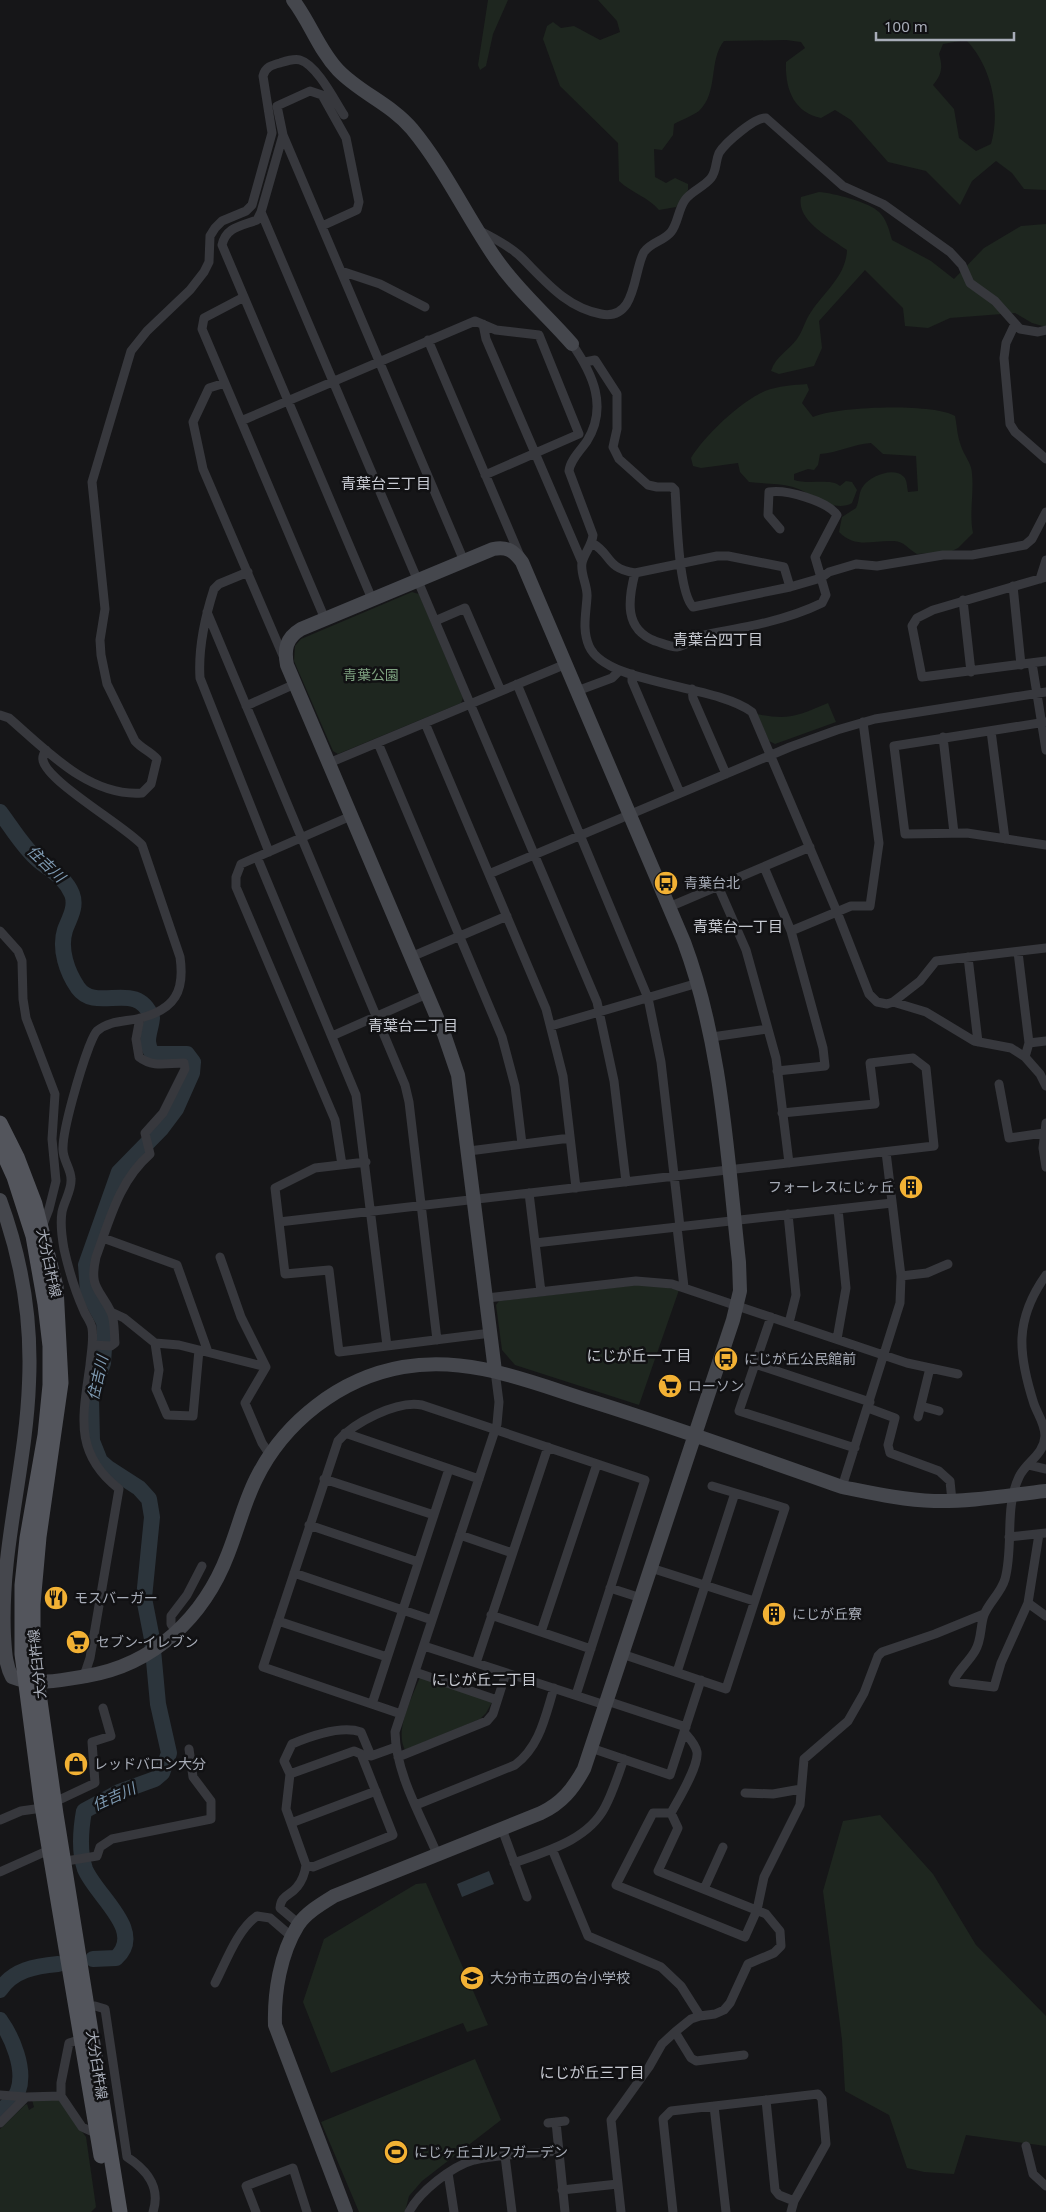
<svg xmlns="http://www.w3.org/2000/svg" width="1046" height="2212" viewBox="0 0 1046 2212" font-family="'Noto Sans','Noto Sans JP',sans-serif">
  <rect width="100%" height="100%" fill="#161618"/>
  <path fill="#1e261f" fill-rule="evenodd" d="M488 0H508L493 34 486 66 480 70 478 65Z
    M598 0H1046V190L1024 189 1012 173 996 161 972 181 960 205 926 171 888 162 851 120 835 110 821 118C793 112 785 88 786 62L805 48 801 42 786 40 724 41C708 61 719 92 699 111 692 116 681 120 674 124L673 135 662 150 654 149 655 177 666 183 675 178 688 184V190L676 207 659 210C648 197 632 193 619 181L618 143 560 86 543 39 547 26 553 22 561 28 574 26 600 40 620 32 617 21ZM966 40C991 65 1001 110 991 144L976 151 959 138 954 109 933 85C942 74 943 67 939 54L943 44Z
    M819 192C833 193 869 202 879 212 887 220 889 230 892 240L931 261 954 279 984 248 1021 226 1046 224V327L1032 323 1015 313 950 318 928 328 905 326 903 308 865 270 819 321 822 348 814 366 779 374 771 371C776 356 788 351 797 339 803 331 805 320 811 312 824 292 846 276 847 250 831 238 796 221 801 197Z
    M807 384 809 390 802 403 813 417C836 406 935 403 955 416 957 426 957 435 961 446 964 456 972 463 972 474 974 494 969 513 973 533L958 548 952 551 917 554C909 550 904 541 894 541 872 540 856 549 839 532L842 517 856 508C860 500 858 492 864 485 871 476 894 466 904 477 907 480 907 487 908 492L918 491 916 456 883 454 871 443C853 444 838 453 820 454L818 465 814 470 808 469 794 474V480C808 485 831 478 840 486L846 481 852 482 857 490 852 503C833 514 811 492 793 487 779 483 763 484 749 482L740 472 738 463 701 468 693 466 691 458C704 436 741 401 765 391 778 386 794 385 807 384Z
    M412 592 419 594 463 698 461 703 338 754 333 751 294 661 295 646 301 639Z
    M828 703 836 722 775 744 769 741 757 714C789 721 799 715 828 703Z
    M636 1285H653L679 1290 639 1405 515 1365 502 1350 496 1305 499 1301Z
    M420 1677 492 1702 486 1713 480 1719 405 1750C394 1730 413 1696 420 1677Z
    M880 1815 933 1874 976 1945 1046 2016V2146L966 2135 954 2174 924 2172 907 2168 889 2115 845 2091 842 2040 823 1891 843 1821Z
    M426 1883 488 2025 467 2032 463 2023 331 2073 303 2002 324 1939 416 1884Z
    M475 2059 501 2120 422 2181 409 2196 405 2212H359L321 2122Z
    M58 2099 86 2137 96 2207 91 2212H0V2129L25 2105 27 2104 29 2110 34 2107 32 2100Z"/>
  <path fill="#2c353c" d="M489 1871 494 1884 462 1897 457 1884Z"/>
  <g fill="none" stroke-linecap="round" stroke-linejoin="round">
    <path stroke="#2c353c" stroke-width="16" d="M0 812C12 828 23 847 38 860 51 871 65 877 72 894 77 907 69 919 65 930 59 949 67 972 78 988 97 1014 137 978 152 1018 151 1031 143 1042 153 1054H187L193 1062 192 1073 176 1109 161 1129 119 1172 86 1265 88 1293 104 1322 105 1334 103 1363 91 1398 92 1441 100 1461 108 1468 139 1488 149 1499 152 1517 144 1598 152 1639 158 1704 169 1753 162 1773 155 1779 119 1792 84 1811C81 1828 79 1852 85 1869 96 1896 146 1931 116 1958L93 1959
      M0 1990C13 1970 35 1966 58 1964
      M0 2020C12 2037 26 2069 18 2091 15 2099 7 2106 0 2111"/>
    <path stroke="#37383d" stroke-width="9" d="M283 135 261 212 257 220C241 226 226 227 222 245L372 599
      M261 212 597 1002 614 1081 626 1182
      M322 226 357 210 359 202 346 138 322 95 310 91 277 106 283 135 464 561
      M480 231C494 238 511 247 522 258 546 282 566 307 601 314 637 321 633 271 644 252 651 242 664 241 671 232 678 223 678 210 685 200 691 191 704 187 711 178 717 170 715 162 719 153 725 143 755 117 766 118L843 186 883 204 950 252 962 265 970 283 995 301 1020 329 1038 332 1046 330
      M341 271 380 284 425 307
      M244 297 204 318 202 329 325 619
      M483 324 486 339 582 562
      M1015 324 1006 343 1004 358 1010 424 1015 432 1046 459
      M428 340 520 556
      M572 344C593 374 608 407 587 441 581 450 570 460 569 471L593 535C592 546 584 553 582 563 580 574 588 586 587 597 586 614 582 630 589 646 606 685 715 684 752 712L837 912 869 994 877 1002 887 1004 893 1002 926 1012 974 1041 1011 1048 1025 1057 1040 1074 1046 1086
      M585 362 595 360 617 394V429L613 447 619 459 648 485 657 487H672L675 490C677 515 678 592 693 607L790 587 784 567 728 556H717L635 573C605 568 612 554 592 543
      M225 383 209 388 193 422 203 469 284 658
      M241 421 475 321 496 330 539 335 579 434 485 475
      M248 572 219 584 214 589C205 617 198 648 200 678L269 852
      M635 573C628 600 624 629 655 641 662 643 670 647 677 647 688 646 697 635 709 634 748 627 787 620 822 603L826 595 815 557 837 515C827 501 786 489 769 492L768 515 780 529
      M1046 577 933 610 917 618 912 626 922 677 1046 661
      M1040 579 1046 560
      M1013 586 1021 665
      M790 587 821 578 829 572 856 564 877 566 943 555H972L1025 545 1032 539 1046 512
      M963 600 971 672
      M207 612 405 1085 409 1102 437 1340
      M435 621 465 608 501 691
      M1032 663 1046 750
      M632 674V681L680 793
      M517 684 648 998 661 1062 680 1227
      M692 689 693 698 726 774
      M577 691 612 678 619 671
      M246 706 295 684
      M0 715 9 718C46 750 89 797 142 793L151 784 157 759C150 751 142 749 135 741L107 684 101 655 100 640 105 609 92 482 131 351 147 331 190 290 204 272 209 262 210 236 215 228 222 221 246 211 252 205 272 133 263 76C265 67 272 65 280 63 286 61 294 58 300 60 317 65 335 101 344 115
      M1046 722 894 746 905 834 967 833 1046 845
      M425 723 546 1009 563 1076 576 1188
      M991 731 1005 839
      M943 737 954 833
      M378 743 502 1037 515 1086 522 1144
      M46 750C44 753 42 756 43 760 46 781 125 826 142 845L180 957C185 991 175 1009 141 1018 126 1022 110 1020 97 1031 94 1034 91 1042 89 1047 81 1068 62 1130 63 1150 63 1160 71 1169 71 1179 72 1190 64 1201 62 1212 60 1224 62 1238 64 1249 69 1271 75 1291 84 1311 86 1316 91 1322 92 1328 94 1340 91 1353 90 1365 83 1416 73 1453 119 1489L90 1658 84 1676
      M329 763 566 664
      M257 857 356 1095 387 1346
      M764 867 791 931 823 1048 825 1066 777 1071
      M489 874 790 747 837 730 875 719 1046 692
      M718 886 746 950 776 1058 789 1163
      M669 907 810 847
      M0 931 18 951 22 961 23 999 26 1018 55 1094 52 1139 56 1181 49 1209 42 1227
      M791 931 851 906H870L879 843 863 722
      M1018 952 1029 1043
      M411 957 507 916
      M968 957 978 1042
      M893 1002 920 981 936 961 1046 948
      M551 1026 698 983
      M332 1036 427 994
      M712 1037 767 1029
      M1025 1057 1029 1043 1046 1041
      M999 1084 1009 1138 1044 1133
      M1046 1123 1043 1148 1046 1167
      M469 1151 570 1138
      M366 1162 315 1168 275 1188 285 1274 329 1270 339 1352 491 1333
      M342 1165 335 1120 236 887V877L241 864 351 816
      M529 1193 541 1292
      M788 1214 796 1295 789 1323
      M279 1222 934 1146 926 1068 913 1058 870 1063 875 1104 782 1113
      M677 1227 684 1287
      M103 1238 177 1265 208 1352
      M535 1243 892 1203
      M220 1257 241 1317 266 1367 245 1403 262 1443 270 1455
      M901 1276 927 1273 948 1264
      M487 1298 636 1281 672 1284 907 1363 958 1374
      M111 1312 124 1318 155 1343 159 1370 156 1389 167 1415 193 1416 199 1350
      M771 1317 739 1411 855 1448
      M837 1339 846 1288 838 1209
      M155 1343 179 1345 266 1367
      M93 1345 111 1346 115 1343C114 1333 115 1321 111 1312 99 1288 89 1288 96 1257 110 1219 119 1181 150 1154L145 1133 163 1113 185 1069 184 1063C167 1063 153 1068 139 1057L136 1039 140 1018
      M755 1364 870 1402
      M921 1406 939 1411
      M868 1408 895 1418 888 1445 890 1453 939 1471 950 1481 952 1501
      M918 1417 930 1368
      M345 1433 479 1479
      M1029 1465 1046 1469
      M324 1479 434 1515
      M842 1487 900 1303 901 1276 886 1152
      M309 1525 418 1562
      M1039 1534 1028 1603 1001 1663 994 1687 953 1682C958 1670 968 1663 975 1651 982 1640 980 1626 984 1615 989 1602 1001 1593 1005 1579 1014 1546 1004 1509 1019 1477 1026 1462 1044 1455 1045 1436 1045 1424 1038 1415 1034 1404 1018 1354 1014 1320 1046 1275
      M460 1535 512 1553
      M1009 1537 1046 1533
      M651 1568 754 1601
      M294 1573 432 1620
      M610 1588 641 1598
      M1028 1603 1046 1616
      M491 1615 591 1649
      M278 1621 387 1657
      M541 1632 597 1464
      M177 1633 171 1624V1616L187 1595 202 1566
      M424 1646 605 1705
      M622 1654 726 1689 785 1508 712 1486
      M476 1663 548 1447
      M415 1672 497 1700
      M677 1672 735 1493
      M607 1701 686 1727
      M372 1704 449 1469
      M401 1714 263 1667 338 1441C353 1423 397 1400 422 1405L645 1480 576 1695
      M684 1732C689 1738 695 1743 697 1752 699 1766 678 1800 671 1813H653L616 1885 745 1937 757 1910 764 1877 800 1805 804 1759 848 1721 864 1693 878 1656 882 1652 935 1634 984 1614
      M591 1748 670 1775 701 1680
      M398 1757 487 1721 493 1714 506 1673
      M290 1774 284 1761 292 1744C311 1736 341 1725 361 1732L371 1756 396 1747
      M745 1793 773 1794 801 1789
      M416 1805 515 1765C540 1746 545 1717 554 1688
      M0 1820 21 1811 42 1808 95 1783 92 1742 111 1736 103 1708
      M291 1823 376 1791
      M502 1829 527 1897
      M552 1849 588 1936 661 1967 681 1986 700 2016
      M437 1854C421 1816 396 1774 395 1732L497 1424 499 1402 495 1371
      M60 1862 97 1856 100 1847 112 1839 211 1819V1801L193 1777 189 1749
      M514 1863C547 1851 588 1840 605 1807 613 1792 618 1775 624 1759
      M0 1872 49 1850
      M704 1889 723 1847
      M299 1924 280 1908C281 1895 290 1896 297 1887 302 1881 305 1873 306 1865L286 1809 290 1774 354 1751 361 1754 393 1835 313 1867 306 1865
      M215 1983C226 1962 237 1930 257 1916L270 1918 292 1937
      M83 2008 95 2006 105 2009 127 2157C147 2170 161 2187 153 2212
      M675 2032 691 2058 696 2061 744 2055
      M0 2095 26 2097 61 2096V2083L69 2043 85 2038
      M61 2096 82 2127 97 2134
      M766 2100 775 2190 779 2195 794 2201
      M714 2106 726 2212
      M556 2122 565 2212
      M0 2123 26 2097
      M548 2123 565 2121
      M1026 2146 1033 2174 1046 2186
      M505 2156 512 2212
      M448 2173 454 2212
      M562 2190 618 2184
      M256 2212 246 2186 293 2168 307 2212
      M409 2212C419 2192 452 2166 474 2160 500 2154 530 2154 558 2151
      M621 2212 611 2120 649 2067 662 2044 675 2032 691 2019 700 2016 715 2014 724 2010 730 2003 748 1964 774 1953 781 1946 780 1931 766 1914 658 1871 678 1828 671 1813
      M673 2212 663 2119 671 2111 818 2094 822 2099 826 2144 794 2201 791 2212"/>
    <path stroke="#45474d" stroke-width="14" d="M293 0C310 22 319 50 338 70 360 93 391 104 412 129 445 169 467 217 496 259 518 291 547 315 572 344
      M0 1200C21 1257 32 1321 29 1383 26 1468 0 1550 4 1636 5 1649 5 1664 12 1677 34 1686 63 1680 86 1676 154 1665 204 1617 228 1554 238 1529 244 1503 256 1479 284 1422 340 1378 403 1367 470 1355 532 1383 594 1402 677 1428 760 1458 842 1487 872 1493 903 1500 934 1501 971 1502 1009 1495 1046 1491
      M346 2212 275 2025C274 1993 280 1954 298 1925 306 1913 321 1904 334 1896L541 1813C562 1803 573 1789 584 1769L733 1320 740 1291 739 1262C727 1155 722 1044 684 942L522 562C514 551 507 546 493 549L301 629C286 638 284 649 287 665L444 1034 458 1075 495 1371"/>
    <path stroke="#53555c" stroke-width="15" d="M0 1123 17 1157 35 1204 56 1287 61 1383 39 1537 33 1604V1651L56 1814 120 2212
      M0 1146 14 1177 33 1236 45 1304 50 1346V1385L45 1435 27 1538 22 1585V1654L41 1800 101 2156"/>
  </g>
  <defs>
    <g id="bus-disc" transform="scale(1.25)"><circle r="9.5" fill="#f2b134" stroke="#111113"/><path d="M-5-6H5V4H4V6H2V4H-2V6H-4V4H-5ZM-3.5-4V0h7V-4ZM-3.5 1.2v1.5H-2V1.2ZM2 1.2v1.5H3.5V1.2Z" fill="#111"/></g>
    <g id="building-disc" transform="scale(1.25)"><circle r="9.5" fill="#f2b134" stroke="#111113"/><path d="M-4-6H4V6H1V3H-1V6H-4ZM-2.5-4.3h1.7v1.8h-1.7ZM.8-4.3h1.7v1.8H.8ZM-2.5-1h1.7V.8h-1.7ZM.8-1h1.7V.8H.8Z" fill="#111"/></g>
    <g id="supermarket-disc" transform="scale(1.25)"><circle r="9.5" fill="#f2b134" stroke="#111113"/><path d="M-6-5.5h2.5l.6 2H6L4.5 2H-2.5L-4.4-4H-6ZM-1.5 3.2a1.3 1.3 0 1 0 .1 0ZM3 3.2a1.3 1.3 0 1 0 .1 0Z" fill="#111"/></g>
    <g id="restaurant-disc" transform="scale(1.25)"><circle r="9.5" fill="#f2b134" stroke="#111113"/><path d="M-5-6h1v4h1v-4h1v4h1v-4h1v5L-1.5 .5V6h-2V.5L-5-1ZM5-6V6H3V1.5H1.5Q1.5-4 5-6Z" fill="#111"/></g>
    <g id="shop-disc" transform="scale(1.25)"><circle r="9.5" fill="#f2b134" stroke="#111113"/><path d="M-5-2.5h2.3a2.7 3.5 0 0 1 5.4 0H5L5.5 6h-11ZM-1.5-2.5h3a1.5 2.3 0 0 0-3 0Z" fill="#111"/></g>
    <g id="school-disc" transform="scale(1.25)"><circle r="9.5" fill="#f2b134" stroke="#111113"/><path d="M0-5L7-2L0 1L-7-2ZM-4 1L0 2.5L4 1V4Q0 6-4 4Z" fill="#111"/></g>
    <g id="stadium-disc" transform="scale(1.25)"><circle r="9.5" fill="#f2b134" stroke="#111113"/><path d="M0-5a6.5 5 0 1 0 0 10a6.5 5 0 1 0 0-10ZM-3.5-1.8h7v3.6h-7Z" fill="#111"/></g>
  </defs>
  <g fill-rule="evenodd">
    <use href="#bus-disc" x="666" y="883"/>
    <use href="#building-disc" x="911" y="1187"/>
    <use href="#bus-disc" x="726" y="1359"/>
    <use href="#supermarket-disc" x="670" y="1386"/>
    <use href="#restaurant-disc" x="56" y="1598"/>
    <use href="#building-disc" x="774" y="1614"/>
    <use href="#supermarket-disc" x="78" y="1642"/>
    <use href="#shop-disc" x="76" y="1764"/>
    <use href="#school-disc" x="472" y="1978"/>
    <use href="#stadium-disc" x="396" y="2152"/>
  </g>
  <g text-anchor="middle" stroke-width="5" stroke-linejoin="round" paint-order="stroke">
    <g font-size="14" fill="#7fa381" stroke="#111113">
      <text x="371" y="680">青葉公園</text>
    </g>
    <g font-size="14" fill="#a8adb8" stroke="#111113" text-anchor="start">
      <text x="684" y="888">青葉台北</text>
      <text x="894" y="1192" text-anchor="end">フォーレスにじヶ丘</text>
      <text x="744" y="1364">にじが丘公民館前</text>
      <text x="688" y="1391">ローソン</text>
      <text x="74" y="1603">モスバーガー</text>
      <text x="792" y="1619">にじが丘寮</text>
      <text x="96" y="1647">セブン-イレブン</text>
      <text x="94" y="1769">レッドバロン大分</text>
      <text x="490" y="1983">大分市立西の台小学校</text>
      <text x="414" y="2157">にじヶ丘ゴルフガーデン</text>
    </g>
    <g font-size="14" fill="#a8adb8" stroke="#111113">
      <text transform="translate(49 1263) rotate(78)" y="5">大分臼杵線</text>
      <text transform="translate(37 1664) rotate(-96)" y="5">大分臼杵線</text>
      <text transform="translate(97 2065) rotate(81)" y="5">大分臼杵線</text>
    </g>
    <g font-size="15" fill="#c9ccd4" stroke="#111113">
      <text x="386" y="489">青葉台三丁目</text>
      <text x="718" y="645">青葉台四丁目</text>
      <text x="738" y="932">青葉台一丁目</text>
      <text x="413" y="1031">青葉台二丁目</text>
      <text x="639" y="1361">にじが丘一丁目</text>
      <text x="484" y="1685">にじが丘二丁目</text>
      <text x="592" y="2078">にじが丘三丁目</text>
    </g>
    <g font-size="15" font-style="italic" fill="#7f9bb3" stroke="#111113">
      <text transform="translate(46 864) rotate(44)" y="5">住吉川</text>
      <text transform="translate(98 1378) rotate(-77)" y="5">住吉川</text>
      <text transform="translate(114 1797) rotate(-24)" y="5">住吉川</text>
    </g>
  </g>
  <path d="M876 32v8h138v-8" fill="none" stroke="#a8adb8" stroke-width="2.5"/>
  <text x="884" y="32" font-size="15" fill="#a8adb8" stroke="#111113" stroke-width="4" paint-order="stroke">100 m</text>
</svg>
